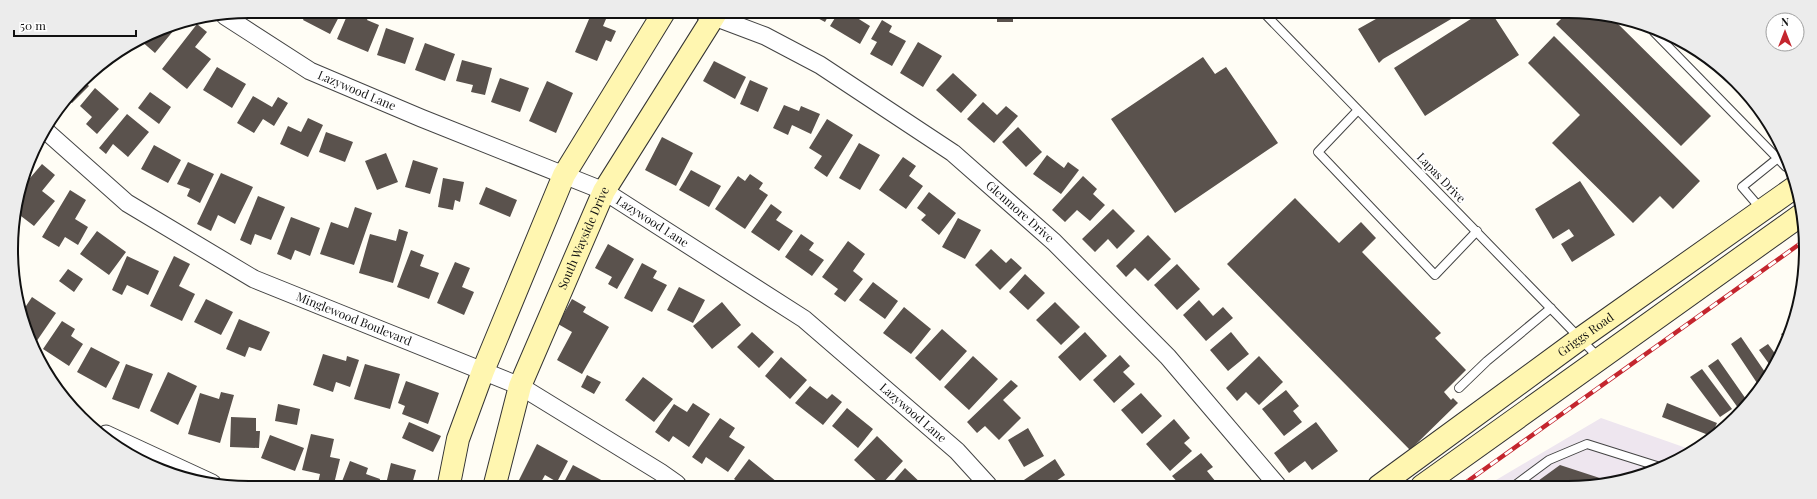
<svg xmlns="http://www.w3.org/2000/svg" width="1817" height="499" viewBox="0 0 1817 499" font-family="'Playfair Display',serif">
  <rect width="100%" height="100%" fill="#fffdf5"/>
  <path fill="#eee6ef" d="M1601 418 1692 450 1673 464 1598 486H1486Z"/>
  <path fill="#5a524d" d="M287 11H299L297 16Z
    M307 11H342L330 34 303 20Z
    M349 11H371L367 20 379 25 368 52 337 39Z
    M516 12H531L528 17Z
    M592 12H609L603 26 616 31 611 42 606 40 597 61 575 52Z
    M808 13H830L825 22Z
    M838 13H856L854 16 870 26 860 44 830 26Z
    M997 13 1013 14V22H997Z
    M1383 15H1458L1383 59 1379 63 1358 29Z
    M1477 15H1493L1519 55 1425 116 1394 68Z
    M1565 15 1610 16 1711 116 1681 146 1556 24Z
    M882 20 892 26 889 32 906 41 892 66 870 54 877 42 871 39Z
    M197 24 207 32 195 47 211 59 187 89 162 69Z
    M170 27 174 30 155 53 140 40 158 29Z
    M386 28 414 38 405 64 377 55Z
    M1554 36 1700 181 1673 209 1660 196 1633 223 1552 143 1580 115 1528 63Z
    M918 42 942 56 923 87 900 73Z
    M425 43 455 54 445 81 415 70Z
    M1203 57 1215 74 1226 67 1278 143 1175 213 1111 119Z
    M462 60 492 68 485 95 471 92 473 85 456 81Z
    M714 61 746 77 735 99 703 81Z
    M217 67 246 84 232 108 203 90Z
    M953 73 977 95 961 113 936 90Z
    M500 78 529 88 520 112 491 102Z
    M750 80 768 88 758 112 740 104Z
    M84 81 89 86 72 103 69 100Z
    M547 81 573 93 556 133 529 121Z
    M95 88 119 109 97 134 86 124 92 117 80 106Z
    M150 92 171 107 159 124 138 108Z
    M253 96 272 107 278 97 288 103 274 126 263 119 254 133 237 123Z
    M983 102 997 115 1006 106 1018 116 994 143 967 119Z
    M784 105 799 111 801 106 820 114 811 134 792 125 788 135 773 128Z
    M127 114 149 132 128 157 113 144 106 154 99 148Z
    M308 118 323 125 308 157 280 144 288 126 301 132Z
    M827 119 853 135 827 177 814 168 822 156 809 148Z
    M1018 127 1042 152 1026 167 1002 142Z
    M326 132 353 142 345 162 319 152Z
    M662 137 693 153 676 186 645 170Z
    M859 143 880 155 860 190 839 178Z
    M154 145 181 160 168 183 141 169Z
    M386 153 398 182 377 190 365 161Z
    M1047 155 1064 168 1068 162 1079 170 1061 194 1033 174Z
    M903 157 916 166 909 176 923 186 906 209 879 190Z
    M413 160 438 168 430 194 405 187Z
    M188 162 214 174 200 203 187 196 190 189 177 184Z
    M42 164 55 175 42 191 55 201 34 226 17 213 24 185Z
    M691 170 721 186 709 207 679 190Z
    M221 173 253 187 235 224 218 215 211 231 197 224Z
    M750 174 763 183 759 189 768 195 745 229 715 209 738 176 745 181Z
    M1083 176 1097 189 1093 194 1105 205 1090 221 1077 210 1065 222 1052 210Z
    M443 178 464 182 460 202 455 200 453 210 438 207Z
    M1580 181 1615 235 1572 262 1561 244 1574 236 1569 229 1553 239 1535 209Z
    M486 187 517 200 510 217 479 204Z
    M70 190 86 200 75 219 88 227 78 245 65 237 59 247 42 237Z
    M929 192 956 213 939 235 921 220 926 215 917 208Z
    M258 196 285 207 271 240 255 234 251 245 240 240Z
    M1295 198 1339 243 1361 222 1376 238 1362 252 1441 333 1435 338 1466 370 1444 392 1451 400 1453 398 1458 403 1410 450 1227 264Z
    M771 204 782 212 776 220 793 231 779 251 751 232Z
    M355 207 372 213 354 265 320 254 331 222 348 228Z
    M1113 209 1135 231 1117 249 1108 239 1095 252 1082 239Z
    M291 217 320 228 310 256 295 250 291 260 277 254Z
    M958 218 981 230 965 259 942 247Z
    M399 229 408 232 393 283 359 273 370 234 396 241Z
    M97 231 126 252 109 275 80 254Z
    M801 234 814 243 809 250 824 260 812 276 785 257Z
    M1148 235 1171 259 1148 281 1135 268 1126 277 1116 266Z
    M848 241 865 254 853 271 863 279 845 302 834 294 838 289 822 277Z
    M608 244 634 259 617 289 608 284 612 277 595 268Z
    M991 249 1006 263 1011 258 1022 268 1000 290 975 265Z
    M411 250 424 255 420 266 439 273 429 299 397 287Z
    M127 256 159 271 148 295 127 285 122 295 112 290Z
    M174 256 190 264 179 286 195 294 182 321 150 306Z
    M455 262 470 268 462 287 474 292 464 315 437 303Z
    M642 263 657 271 653 278 667 285 652 312 624 298Z
    M1177 264 1200 289 1177 310 1154 285Z
    M68 269 83 279 74 292 59 281Z
    M1025 274 1045 293 1028 310 1009 292Z
    M873 282 898 301 885 319 859 300Z
    M679 287 705 300 693 323 667 310Z
    M32 297 56 313 34 345 24 326 22 312Z
    M206 299 233 312 221 335 194 322Z
    M572 299 586 307 583 312 609 327 582 374 557 360 572 332 558 324Z
    M1199 300 1213 316 1223 307 1233 318 1206 341 1183 315Z
    M722 302 741 325 712 349 693 326Z
    M1055 302 1080 327 1061 345 1036 320Z
    M904 307 931 329 911 354 883 333Z
    M239 319 270 332 261 351 249 347 245 357 226 349Z
    M62 321 75 329 71 336 83 344 69 366 43 349Z
    M942 329 967 351 940 381 915 358Z
    M1790 329 1786 342 1781 334Z
    M752 332 774 352 759 368 737 347Z
    M1085 332 1107 356 1080 381 1058 357Z
    M1231 332 1249 354 1228 371 1210 350Z
    M1741 337 1767 375 1759 386 1731 344Z
    M1768 344 1779 359 1772 368 1759 350Z
    M91 347 120 362 106 388 77 372Z
    M323 354 346 361 347 356 359 360 350 387 336 382 333 392 313 385Z
    M1120 355 1130 366 1123 372 1135 384 1114 403 1093 380Z
    M973 356 998 379 969 410 944 387Z
    M1259 356 1283 382 1259 405 1246 392 1237 401 1226 388Z
    M781 357 807 380 790 399 765 376Z
    M1718 359 1748 402 1741 412 1708 366Z
    M126 364 153 374 139 409 112 399Z
    M365 364 400 374 390 409 354 399Z
    M1702 369 1732 409 1720 417 1690 377Z
    M168 372 197 386 178 425 150 411Z
    M587 375 601 382 594 394 581 387Z
    M643 377 673 399 654 422 625 400Z
    M1011 380 1018 386 1003 400 1021 418 999 440 985 426 977 433 967 422Z
    M406 381 439 393 428 424 402 414 405 406 398 403Z
    M810 386 827 399 832 394 842 402 823 425 795 403Z
    M1286 390 1299 406 1293 411 1302 422 1284 436 1262 409Z
    M221 392 234 395 220 443 188 434 200 393 219 399Z
    M1141 393 1162 416 1142 434 1121 410Z
    M693 403 710 414 689 447 673 436 669 442 655 432 674 404 687 412Z
    M1667 403 1717 423 1711 436 1662 417Z
    M278 404 300 409 297 425 275 421Z
    M847 408 873 429 858 448 832 426Z
    M231 417 256 418V431H260L259 448 230 447Z
    M720 418 735 428 729 437 745 447 728 472 706 457 702 464 692 457Z
    M1174 419 1190 438 1184 443 1192 451 1170 471 1146 444Z
    M409 422 441 436 433 452 402 438Z
    M1316 422 1338 451 1312 470 1305 461 1289 473 1274 453Z
    M1028 428 1044 456 1024 467 1008 440Z
    M311 434 334 439 330 457 340 459 334 484 318 483 320 474 302 470Z
    M270 435 304 448 295 471 261 458Z
    M877 436 903 461 881 485 854 460Z
    M537 444 568 461 557 482 545 475 540 484H517Z
    M1201 453 1213 467 1207 471 1216 482 1212 485H1180L1172 476Z
    M749 459 777 482 775 484H741L734 479Z
    M1055 459 1065 475 1050 485H1023L1021 482Z
    M350 461 368 468 366 474 380 479 379 484H341Z
    M391 463 416 470 412 484H386Z
    M573 465 603 481 601 484H563Z
    M1560 465 1612 482 1598 486H1531Z
    M905 468 923 485H890Z"/>
  <g fill="none" stroke-linecap="round" stroke-linejoin="round">
    <g stroke="#444" stroke-width="10">
      <path id="lane" d="M1265 14 1599 358
        M1654 32 1786 167
        M1358 110 1318 152 1435 275 1477 231
        M1761 209 1742 187 1778 158
        M1459 388 1487 361 1551 308
        M1514 486 1549 460 1587 444 1660 467"/>
    </g>
    <g stroke="#444" stroke-width="19">
      <g id="street">
        <path id="s1" d="M704 13 765 36 820 65 953 153 1054 242 1168 357 1277 485"/>
        <path id="s2" d="M225 16 310 71 421 118 604 191 804 319 957 451 988 485"/>
        <path id="s3" d="M46 131 127 203 254 279 520 386 660 472 677 484"/>
        <path d="M106 434 212 483"/>
      </g>
    </g>
    <g stroke="#333" stroke-width="24">
      <g id="secondary">
        <path d="M449 484 458 439 483 371 564 175 664 12"/>
        <path id="s4" d="M495 484 520 386 604 191 716 13"/>
        <path id="s5" d="M1379 486 1581 338 1795 187"/>
        <path d="M1422 486 1801 215"/>
      </g>
    </g>
    <use href="#lane" stroke="#fff" stroke-width="8"/>
    <use href="#street" stroke="#fff" stroke-width="17"/>
    <use href="#secondary" stroke="#fff6b0" stroke-width="22"/>
    <g stroke="#c4262e" stroke-width="4.5">
      <path id="rail" d="M1461 486 1801 243"/>
    </g>
    <use href="#rail" stroke="#fff" stroke-width="3" stroke-dasharray="9" stroke-linecap="butt"/>
  </g>
  <g text-anchor="middle" stroke-width="4" stroke-linejoin="round" paint-order="stroke">
    <g font-size="12" fill="#111" stroke="#fff">
      <text dy="4" stroke="none"><textPath href="#s2" startOffset="152">Lazywood Lane</textPath></text>
      <text transform="translate(1441 178) rotate(46)" y="4">Lapas Drive</text>
      <text dy="4" stroke="none"><textPath href="#s1" startOffset="376">Glenmore Drive</textPath></text>
      <text dy="4" stroke="none"><textPath href="#s2" startOffset="476">Lazywood Lane</textPath></text>
      <text dy="4" stroke="none"><textPath href="#s4" startOffset="262">South Wayside Drive</textPath></text>
      <text dy="4" stroke="none"><textPath href="#s3" startOffset="364">Minglewood Boulevard</textPath></text>
      <text dy="4" stroke="none"><textPath href="#s5" startOffset="256">Griggs Road</textPath></text>
      <text dy="4" stroke="none"><textPath href="#s2" startOffset="800">Lazywood Lane</textPath></text>
    </g>
  </g>
  <path d="M0 0H1817V499H0ZM249 18H1568A231 231 0 0 1 1799 249V250A231 231 0 0 1 1568 481H249A231 231 0 0 1 18 250V249A231 231 0 0 1 249 18Z" fill="#ececec" fill-rule="evenodd"/>
  <path fill="none" stroke="#111" stroke-width="2" d="M249 18H1568A231 231 0 0 1 1799 249V250A231 231 0 0 1 1568 481H249A231 231 0 0 1 18 250V249A231 231 0 0 1 249 18Z"/>
  <g transform="translate(1785 32)"><circle r="19" fill="#ffffff" stroke="#a0a0a0"/>
  <path d="M0-3L7 15L0 10L-7 15Z" fill="#c4262e"/>
  <text y="-6" font-size="11" font-weight="bold" text-anchor="middle" fill="#111111">N</text>
  </g>
  <path d="M14 30v6h122v-6" fill="none" stroke="#111111" stroke-width="2"/>
  <text x="20" y="30" font-size="12" fill="#111111" stroke="#ffffff" stroke-width="3" paint-order="stroke">50 m</text>
</svg>
